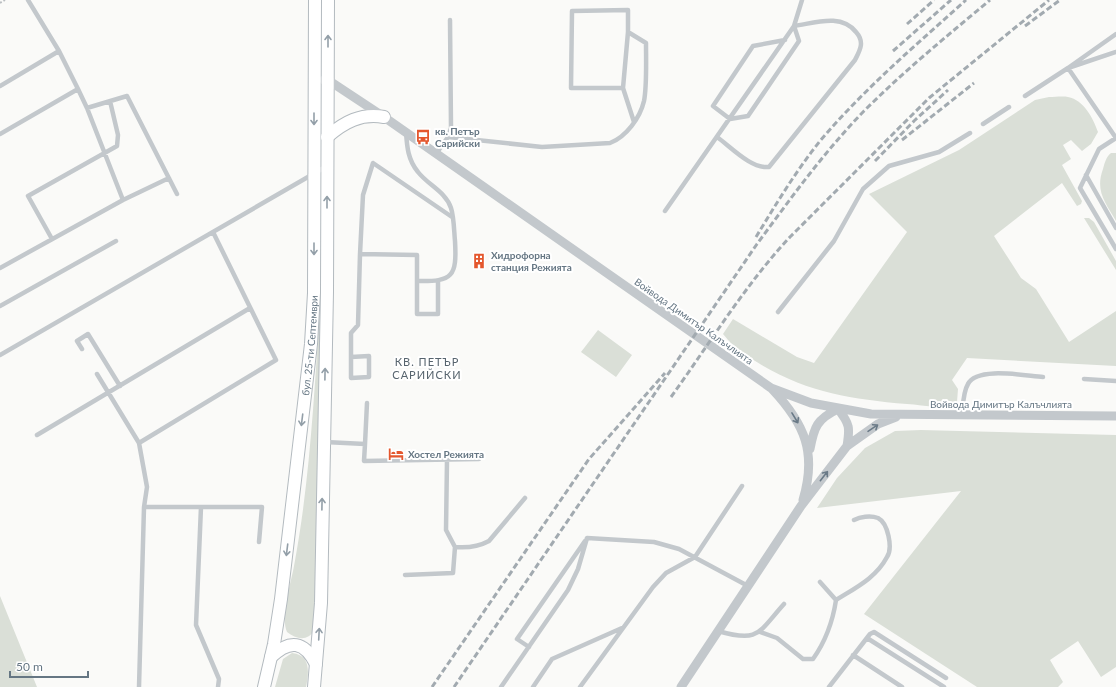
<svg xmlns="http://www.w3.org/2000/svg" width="1116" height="687" viewBox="0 0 1116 687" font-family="Lato,sans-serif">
  <rect width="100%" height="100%" fill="#fafaf8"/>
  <path fill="#dadfd7" d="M1049 97C1055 97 1063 96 1068 97 1084 100 1093 118 1098 132L1091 144 1082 151 1071 140 1063 145 1071 159 1062 165 1082 201 1081 204 1077 206 1062 183 994 236 1021 278 1036 289 1069 342 1116 311V366L967 358 952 380 958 389 957 402C944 410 922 405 907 404 851 399 809 393 760 364 743 353 736 350 723 334L733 319 797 357 814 363 907 232 869 194 959 150 1035 100Z
    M1111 153H1116V221C1105 202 1095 191 1103 169 1105 162 1106 157 1111 153Z
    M1084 218H1089L1094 222 1116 261V270Z
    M320 309 319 447 314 630C308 642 296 639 287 632 280 616 291 583 294 566 310 481 314 395 320 309Z
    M598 330 632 355 616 377 581 352Z
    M921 430 1116 435V667L1101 677 1078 641 1050 660 1063 682 1058 687H977L864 614 961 491 817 508 837 478 865 448 895 431Z
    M0 596 37 687H0Z
    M292 653C311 655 309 672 306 687H275L283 659Z"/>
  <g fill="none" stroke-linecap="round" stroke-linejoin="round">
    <g stroke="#b3babf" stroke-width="14">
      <g id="secondary">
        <path d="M327 137C344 122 361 113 384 117"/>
        <path d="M271 657C290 639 304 641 316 664"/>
        <path id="s1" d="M264 687 274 644 281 599 311 344 314 293 315 0"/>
        <path d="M314 687 321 603 327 292 328 0"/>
      </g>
    </g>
    <path stroke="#bbbfc2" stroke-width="2" stroke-dasharray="2 2" stroke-linecap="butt" d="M0 3 5 0"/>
    <path stroke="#c3c8cc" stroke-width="4.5" d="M28 0 59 51
      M628 32 623 88 634 122
      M1116 34 1068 68 1116 138
      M0 86 59 51 78 89
      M1025 96 1068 68 1116 52
      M87 108 127 96 177 194
      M983 124 1009 107
      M0 134 78 89 87 108 123 200 0 268
      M448 137 451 128 450 20
      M717 137C731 147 751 169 769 167L855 60C860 50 865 42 856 32 841 13 815 23 794 26L799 41 748 116 730 119 713 106 753 46 785 40
      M1116 138 1099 149 1080 188 1116 249
      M436 154 448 137 542 147 610 143C626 137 640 118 644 101 647 86 646 60 646 43L628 32V10L572 11 571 88H623
      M1086 175 1116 228
      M123 200 169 178
      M665 211 794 26 802 0
      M52 239 28 196 117 146 118 135 110 101
      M360 254 363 195 373 163 452 217
      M417 281V314H438V281
      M0 306 116 241
      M778 312 834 241 863 189 889 166 939 152 970 133
      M82 349 77 341 88 334 120 386
      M0 355 327 166
      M351 357 369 356V377L351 378V333L358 325 360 254 417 255V281C453 282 457 276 455 241 454 231 454 217 451 208 446 192 428 185 418 172 408 160 407 147 406 132
      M97 374 139 443 147 487 144 507 139 687
      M1084 379 1116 381
      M962 415C963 406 963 392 968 384 977 366 1026 376 1043 377
      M37 435 250 308
      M325 442 365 444 367 403
      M139 443 276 360 213 232
      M365 444 364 461 479 459
      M447 460 446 530 455 547C467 548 478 547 489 541L525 498
      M144 507H262L259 542
      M201 507 196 625 219 679 218 687
      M405 575 453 573 455 547
      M836 600C855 588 876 578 887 557 893 548 888 523 878 518 870 515 860 517 854 520
      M718 631C759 643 758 633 784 604
      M760 632 777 638 803 659H813C825 642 833 620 836 600L820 582
      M867 638 944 687
      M529 647 517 639 585 541
      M853 655 902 687
      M501 687 568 590 578 569 587 538 654 542 679 549 748 586
      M533 687 552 659 622 628
      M580 687 653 587 666 573 695 557 742 486
      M829 687 870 634 874 632 946 678"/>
    <path stroke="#c3c8cc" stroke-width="9" d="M324 80H328L384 117 771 388 811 403 871 414 1116 416
      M772 389C805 424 817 453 803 500
      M838 409C850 424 850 428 847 446
      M810 449C814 427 817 419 838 409
      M681 687 801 506 847 446 878 424 896 417"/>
    <use href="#secondary" stroke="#fff" stroke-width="12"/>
    <path stroke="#a2aab0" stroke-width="3" stroke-dasharray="6 3" stroke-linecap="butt" d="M907 24 934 0
      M1025 26 1060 0
      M893 51 951 0
      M902 140 974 83
      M875 161 914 121 948 90
      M756 237C776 204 796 171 820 141 864 89 916 45 966 0
      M671 397C710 343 745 285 790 237L929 98 1049 0
      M432 687 589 459 665 373
      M454 687 757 244C791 198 824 152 864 111 904 71 947 36 990 0"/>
  </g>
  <defs><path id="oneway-shaft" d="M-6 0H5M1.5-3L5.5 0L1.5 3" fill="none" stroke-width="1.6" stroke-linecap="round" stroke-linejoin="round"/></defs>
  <g stroke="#939fa8">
    <use href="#oneway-shaft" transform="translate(328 41) rotate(-90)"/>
    <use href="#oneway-shaft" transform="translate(314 119) rotate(90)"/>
    <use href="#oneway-shaft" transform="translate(327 202) rotate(-90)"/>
    <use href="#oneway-shaft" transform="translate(314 249) rotate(90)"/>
    <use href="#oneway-shaft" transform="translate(325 374) rotate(-89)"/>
    <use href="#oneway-shaft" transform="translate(302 420) rotate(97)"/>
    <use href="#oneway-shaft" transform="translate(322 504) rotate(-89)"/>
    <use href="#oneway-shaft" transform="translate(287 550) rotate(97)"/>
    <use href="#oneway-shaft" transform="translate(319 634) rotate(-87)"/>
  </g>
  <g stroke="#6a7a87">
    <use href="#oneway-shaft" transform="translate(795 418) rotate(59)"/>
    <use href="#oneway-shaft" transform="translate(873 428) rotate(-34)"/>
    <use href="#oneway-shaft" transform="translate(824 476) rotate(-52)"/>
  </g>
  <defs>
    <g id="bus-bare" transform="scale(1.2)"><path d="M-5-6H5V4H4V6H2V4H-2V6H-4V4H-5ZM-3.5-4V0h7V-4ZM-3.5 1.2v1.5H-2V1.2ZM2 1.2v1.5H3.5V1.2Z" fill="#e4572e" stroke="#fff" stroke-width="2.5" paint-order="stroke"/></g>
    <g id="building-bare" transform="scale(1.2)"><path d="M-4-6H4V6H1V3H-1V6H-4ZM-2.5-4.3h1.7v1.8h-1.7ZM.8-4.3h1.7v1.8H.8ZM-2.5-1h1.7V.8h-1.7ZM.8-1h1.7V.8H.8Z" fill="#e4572e" stroke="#fff" stroke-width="2.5" paint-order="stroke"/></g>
    <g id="hotel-bare" transform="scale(1.2)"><path d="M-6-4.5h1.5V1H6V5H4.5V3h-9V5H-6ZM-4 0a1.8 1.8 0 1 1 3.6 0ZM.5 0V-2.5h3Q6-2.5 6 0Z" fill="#e4572e" stroke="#fff" stroke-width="2.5" paint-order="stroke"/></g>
  </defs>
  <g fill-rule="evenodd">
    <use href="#bus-bare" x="423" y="137"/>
    <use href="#building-bare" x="479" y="261"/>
    <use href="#hotel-bare" x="396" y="454"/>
  </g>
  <g text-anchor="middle" stroke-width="4" stroke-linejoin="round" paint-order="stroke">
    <g font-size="10" font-weight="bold" fill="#657683" stroke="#fff" text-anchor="start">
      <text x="435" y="135">кв. Петър<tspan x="435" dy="12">Сарийски</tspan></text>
      <text x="491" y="259">Хидрофорна<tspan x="491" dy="12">станция Режията</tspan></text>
      <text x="408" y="458">Хостел Режията</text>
    </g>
    <g font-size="10" fill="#657683" stroke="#fff">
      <text transform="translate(694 321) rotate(35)" y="4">Войвода Димитър Калъчлията</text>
      <text dy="4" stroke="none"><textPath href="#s1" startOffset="345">бул. 25-ти Септември</textPath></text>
      <text x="1001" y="408">Войвода Димитър Калъчлията</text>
    </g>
    <g font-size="11" letter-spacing="1" fill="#57646e" stroke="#fff">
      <text x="427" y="366">КВ. ПЕТЪР<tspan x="427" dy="13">САРИЙСКИ</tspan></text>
    </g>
  </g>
  <path d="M10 671v6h78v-6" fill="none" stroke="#657683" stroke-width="2"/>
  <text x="16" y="671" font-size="12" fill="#657683" stroke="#ffffff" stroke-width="3" paint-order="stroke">50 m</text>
</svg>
